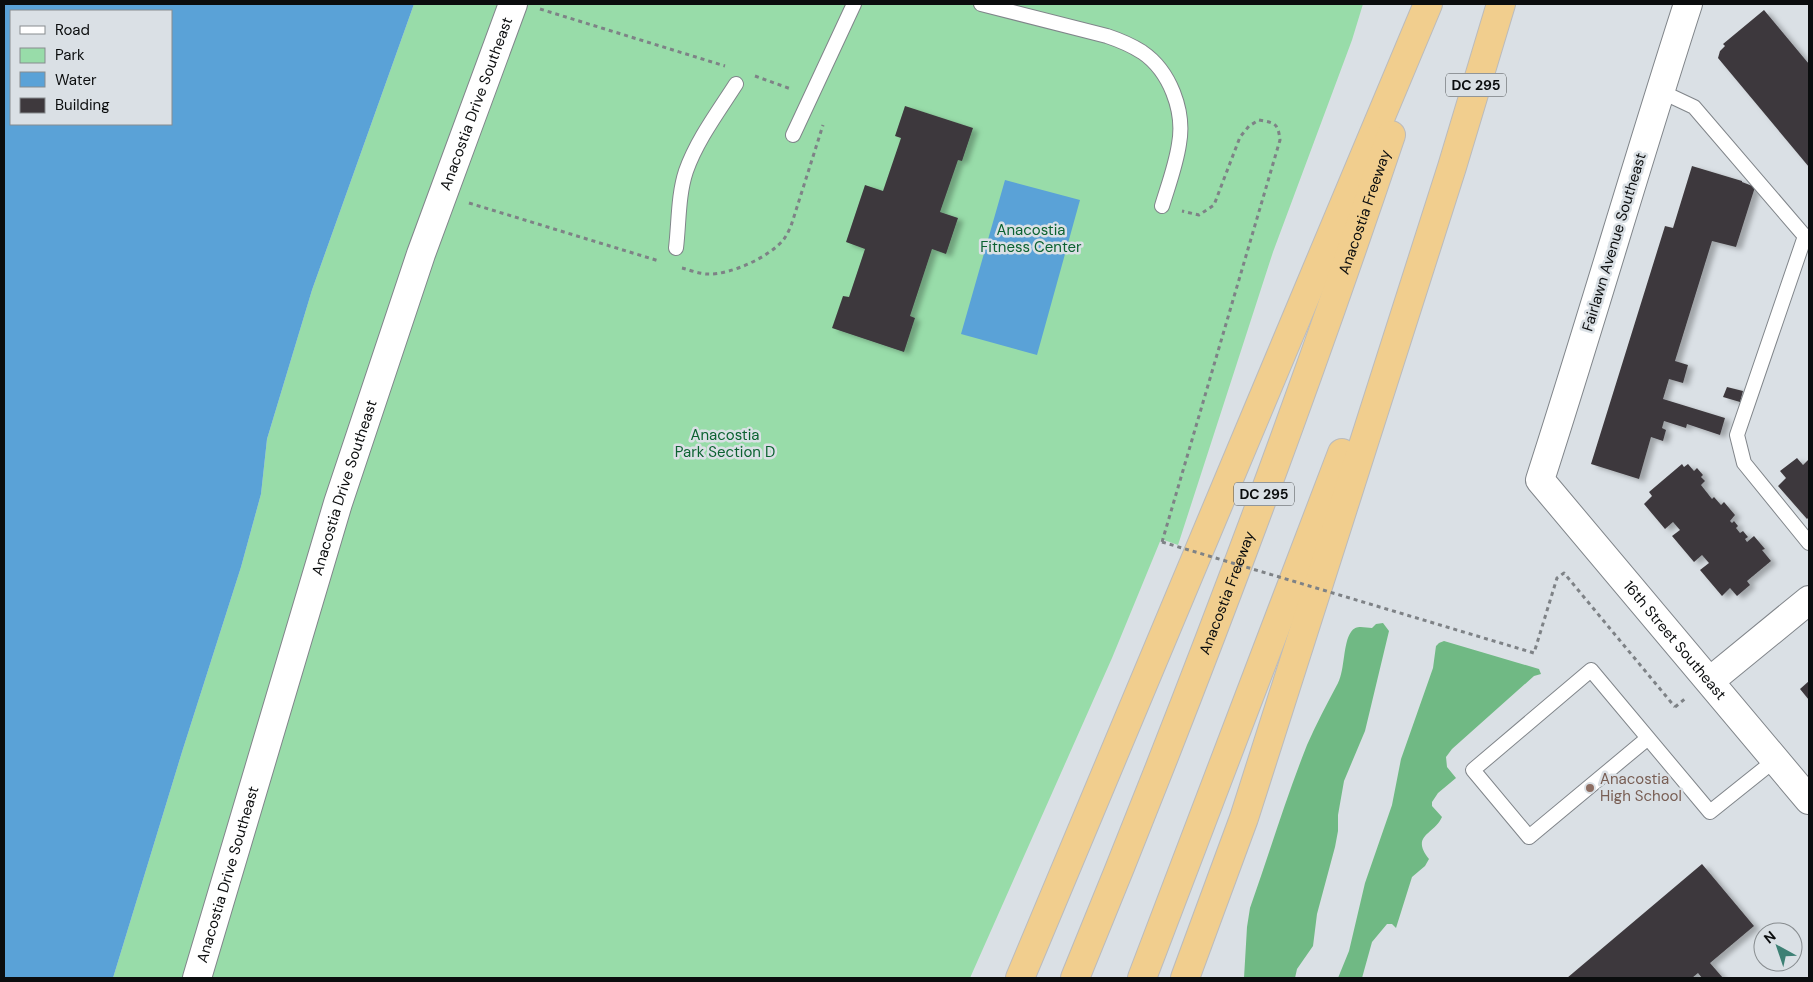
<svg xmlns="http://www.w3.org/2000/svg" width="1813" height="982" viewBox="0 0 1813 982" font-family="'DM Sans',sans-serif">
  <defs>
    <filter id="shadow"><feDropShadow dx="5.5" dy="3" stdDeviation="2.5" flood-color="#0004"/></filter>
  </defs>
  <rect width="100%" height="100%" fill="#dae0e5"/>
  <path fill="#98dca9" d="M414 4H1363L1352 40 1273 252 1178 545 1161 539 1112 658 970 978H113L182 752 241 567 261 494 267 439 312 290Z"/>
  <path fill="#70b984" d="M1383 623 1389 631 1365 731 1344 781 1338 815V831L1335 847 1317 914 1313 946 1297 969 1295 978H1244L1247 927 1250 908C1269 854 1286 798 1307 745 1316 724 1327 704 1338 683 1345 669 1343 643 1351 632 1356 624 1365 628 1372 628L1376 624Z
    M1444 641 1539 669 1541 674 1534 676 1452 749 1446 757 1447 767 1456 778 1438 793 1432 802V806L1442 817C1434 835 1410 835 1429 859L1425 866 1412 877 1396 928 1392 924H1387L1372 942 1362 978H1338L1349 951 1365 883 1392 805 1401 759 1433 668 1436 646 1439 643Z"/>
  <path fill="#5aa2d7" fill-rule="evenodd" d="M4 4H414L312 290 267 439 261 494 241 567 182 752 113 978H4ZM11 11H171V124H11Z
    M1005 180 1080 200 1037 355 961 334Z"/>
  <path fill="#3e393d" filter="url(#shadow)" d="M1764 10 1809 64V167L1718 58 1720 51 1725 46 1723 44Z
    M905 106 973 128 962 161 958 160 940 212 958 218 946 254 932 249 910 316 915 318 904 352 832 328 843 296 849 297 865 249 846 242 865 185 883 191 901 138 895 136Z
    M1692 166 1742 181V182L1755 187 1736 247 1712 241 1675 361 1688 365 1683 383 1669 379 1663 399 1725 418 1720 435 1687 424 1686 428 1664 421 1662 428 1666 430 1663 441 1651 437 1639 479 1591 464 1665 226 1673 228Z
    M1727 387 1743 391 1740 402 1723 397Z
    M1797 458 1803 465 1809 459V517L1807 519 1778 486 1786 478 1780 471Z
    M1682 464 1684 467 1688 464 1694 471 1697 468 1703 475 1701 477 1705 481 1701 485 1712 499 1714 497 1721 505 1724 502 1735 515 1730 521 1732 523 1734 521 1738 526 1736 528 1740 533 1743 531 1748 537 1745 539 1747 542 1754 536 1765 549 1762 550 1771 561 1747 581 1750 585 1737 596 1730 588 1722 596 1700 570 1709 563 1702 555 1694 562 1672 536 1680 530 1673 522 1665 529 1644 504 1652 496 1649 492Z
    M1809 681V700L1800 689Z
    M1702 864 1754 926 1710 963 1723 978H1702L1698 973 1692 978H1567Z"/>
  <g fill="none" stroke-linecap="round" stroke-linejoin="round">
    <g stroke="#80858a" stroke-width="16">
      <path id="service" d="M981 4 1107 36C1119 40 1131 45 1142 52 1170 71 1185 111 1179 144 1176 165 1168 186 1162 206
        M1660 91 1694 107 1809 241
        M793 135 854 4
        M1805 236 1737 435 1744 463 1809 543
        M676 248C679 223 678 195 686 171 697 140 718 112 736 84
        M1648 738 1529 837 1473 770 1591 670 1710 812 1775 760"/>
    </g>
    <g stroke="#80858a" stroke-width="30">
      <g id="minor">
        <path id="s1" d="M1688 4C1637 162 1591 322 1540 480L1809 800"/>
        <path d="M1710 681 1809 600"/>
      </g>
    </g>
    <g stroke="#80858a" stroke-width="30">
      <g id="tertiary">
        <path id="s2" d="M197 978 338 503 421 254 513 4"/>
      </g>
    </g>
    <g stroke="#bbbbbc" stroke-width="30">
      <g id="motorway">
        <path d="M1020 978 1428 4"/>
        <path id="s3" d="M1075 978C1189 701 1295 420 1391 135"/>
        <path d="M1142 978 1342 453"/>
        <path d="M1185 978 1244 818 1452 167 1501 4"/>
      </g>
    </g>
    <path stroke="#7e8286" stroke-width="3" stroke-dasharray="4 4" stroke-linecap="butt" d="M540 9 725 66
      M755 76 791 89
      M469 203 659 261
      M682 268C690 270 699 274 708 274 730 275 770 257 784 239 787 235 789 230 791 226L823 125
      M1162 542 1280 140C1278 123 1275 123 1259 120L1249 126 1240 137 1214 205 1199 215 1182 211
      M1675 707 1686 698"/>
    <use href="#service" stroke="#fff" stroke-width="14"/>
    <use href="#minor" stroke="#fff" stroke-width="28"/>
    <use href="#tertiary" stroke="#fff" stroke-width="28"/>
    <use href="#motorway" stroke="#f1ce8e" stroke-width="28"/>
    <path stroke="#7e8286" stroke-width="3" stroke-dasharray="4 4" stroke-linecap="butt" d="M1162 542 1534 653 1557 578 1564 573 1675 707"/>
  </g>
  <circle fill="#8d6e63" stroke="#dae0e5" stroke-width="2" cx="1590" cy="788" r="5"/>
  <g text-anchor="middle" stroke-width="5" stroke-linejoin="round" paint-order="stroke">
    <g fill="#dae0e5" stroke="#494c4e" stroke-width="1">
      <rect x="1446" y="73.5" width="60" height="23" rx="4"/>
      <rect x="1234" y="482.5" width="60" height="23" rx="4"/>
    </g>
    <g font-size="14" font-weight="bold" fill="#0b0d0e">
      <text x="1476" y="90">DC 295</text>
      <text x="1264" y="499">DC 295</text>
    </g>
    <g font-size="15" fill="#0b0d0e" stroke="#dae0e5">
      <text dy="5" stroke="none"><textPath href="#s2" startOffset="918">Anacostia Drive Southeast</textPath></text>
      <text dy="5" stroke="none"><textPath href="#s3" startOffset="819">Anacostia Freeway</textPath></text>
      <text transform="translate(1614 242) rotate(-73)" y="5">Fairlawn Avenue Southeast</text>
      <text dy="5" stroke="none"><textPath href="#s2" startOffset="512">Anacostia Drive Southeast</textPath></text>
      <text dy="5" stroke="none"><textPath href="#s3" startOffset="414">Anacostia Freeway</textPath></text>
      <text dy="5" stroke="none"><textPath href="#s1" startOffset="708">16th Street Southeast</textPath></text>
      <text dy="5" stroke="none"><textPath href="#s2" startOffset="108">Anacostia Drive Southeast</textPath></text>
    </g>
    <g font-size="15" fill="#0c6231" stroke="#dae0e5">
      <text x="1031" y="235">Anacostia<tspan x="1031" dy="17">Fitness Center</tspan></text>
      <text x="725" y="440">Anacostia<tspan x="725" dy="17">Park Section D</tspan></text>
    </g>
    <g font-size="15" fill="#785e54" stroke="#dae0e5" text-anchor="start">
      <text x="1600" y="784">Anacostia<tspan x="1600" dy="17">High School</tspan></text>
    </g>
  </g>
  <rect width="1813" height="982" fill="none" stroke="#0b0d0e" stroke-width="10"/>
  <rect x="10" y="10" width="162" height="115" fill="#dae0e5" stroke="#878c8f"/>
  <rect x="20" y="26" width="25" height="8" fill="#ffffff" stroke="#878c8f"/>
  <text x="55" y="35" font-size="15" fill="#0b0d0e">Road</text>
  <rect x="20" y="48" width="25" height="15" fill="#98dca9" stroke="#878c8f"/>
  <text x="55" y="60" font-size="15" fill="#0b0d0e">Park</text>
  <rect x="20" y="72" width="25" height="15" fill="#5aa2d7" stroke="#878c8f"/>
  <text x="55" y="85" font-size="15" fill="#0b0d0e">Water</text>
  <rect x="20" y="98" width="25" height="15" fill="#3e393d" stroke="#878c8f"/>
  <text x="55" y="110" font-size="15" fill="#0b0d0e">Building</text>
  <g transform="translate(1778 947) rotate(320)"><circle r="24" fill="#dae0e5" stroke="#878c8f"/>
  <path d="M0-4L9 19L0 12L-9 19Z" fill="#3d8074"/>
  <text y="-8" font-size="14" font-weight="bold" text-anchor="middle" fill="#0b0d0e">N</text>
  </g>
</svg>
